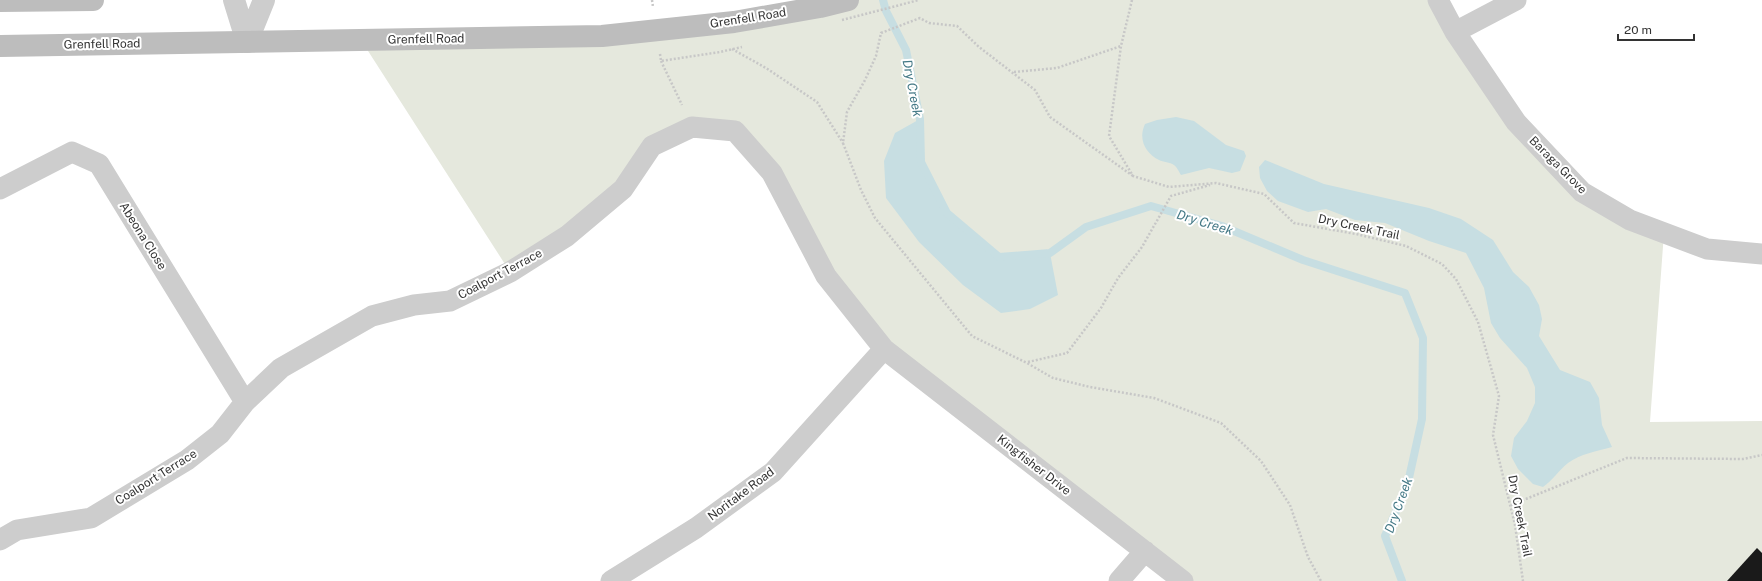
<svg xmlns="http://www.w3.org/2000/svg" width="1762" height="581" viewBox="0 0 1762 581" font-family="'Public Sans',sans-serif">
  <rect width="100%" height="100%" fill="#fff"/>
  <path fill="#e5e8dd" d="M848 0H1438L1455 32 1582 192 1664 233 1650 422 1762 421V581H1175L884 349 735 131 692 127 652 146 623 189 510 272 361 40 705 25Z"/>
  <path fill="#c7dee2" d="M1176 117 1194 121 1226 145 1244 151 1246 156 1240 171 1232 173 1209 168 1181 175C1179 172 1177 167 1174 165 1170 162 1163 162 1159 160 1145 153 1138 139 1145 124L1157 120Z
    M920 119 921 162 947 212 999 257 1050 253 1058 295 1030 309 1001 313 963 285 919 242 886 198 884 161 895 133Z
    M1265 160 1324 184 1429 208 1461 219 1493 240 1513 272 1529 287 1539 305 1542 319 1539 336 1560 370 1590 382 1599 398 1602 425 1612 447C1597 451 1580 454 1568 463 1558 471 1553 480 1543 487L1533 484 1518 469 1511 456 1514 438 1527 421 1535 403V387L1527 368 1500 338 1491 323 1484 288 1466 253 1429 241 1385 223 1355 220 1326 209 1308 212 1278 201 1267 191 1260 178 1259 167Z"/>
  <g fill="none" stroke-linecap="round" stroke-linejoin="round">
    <path stroke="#c7dee2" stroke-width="8" d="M883 0 886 11 906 50 920 119 921 162 947 213 999 257 1050 253 1086 227 1151 206 1222 226 1303 260 1405 293 1423 338 1422 419 1407 487 1385 536 1402 581"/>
  </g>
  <path fill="#1a1a1a" d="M1757 548 1762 553V581H1727Z"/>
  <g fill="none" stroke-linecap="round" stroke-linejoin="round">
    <path stroke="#c7c7c7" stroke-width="2.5" stroke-dasharray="2 2" stroke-linecap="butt" d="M652 0 653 7
      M1132 0 1121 46 1109 136 1133 176 1169 187 1216 183 1264 194 1294 223 1356 234 1406 246 1442 264 1456 279 1478 322 1499 396 1493 435 1515 525 1523 581
      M732 49 766 68 817 102 843 143
      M660 54 661 61 720 52 742 47
      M661 61 682 105
      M1014 72 1057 68 1121 46
      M1133 176 1050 117 1035 90 979 47 957 26 929 23 920 18 881 33 876 56 865 80 847 112 843 143 861 190 875 218 972 336 1027 363 1053 378 1090 387 1154 398 1221 423 1261 461 1290 505 1308 557 1321 581
      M1028 362 1067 353 1101 308 1118 278 1142 247 1171 196 1210 185
      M1511 505 1627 458 1743 459 1762 455"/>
    <path stroke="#cdcdcd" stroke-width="21" d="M1438 0 1455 32 1516 122 1582 192 1630 220 1707 249 1762 254
      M1455 32 1516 0
      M0 189 72 152 99 164 245 402
      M0 540 17 530 91 518 187 460 220 434 245 402 281 368 372 316 414 305 450 301 510 272 567 236 623 189 652 146 692 127 735 131 772 173 826 276 884 349 1183 581
      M611 581 696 528 773 472 884 349
      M1119 581 1145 551"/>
    <path stroke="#cdcdcd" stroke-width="22" d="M234 0 247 42
      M247 42 264 0"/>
    <path stroke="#bdbdbd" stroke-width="22" d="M0 1 93 0
      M0 46 602 36 734 22 820 7 848 0"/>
    <path stroke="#c7c7c7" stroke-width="2.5" stroke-dasharray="2 2" stroke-linecap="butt" d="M842 20 919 0"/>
  </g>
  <g text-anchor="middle" stroke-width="4" stroke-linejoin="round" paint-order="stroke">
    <g font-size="12" fill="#333" stroke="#fff">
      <text transform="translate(748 18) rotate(-9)" y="4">Grenfell Road</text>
      <text transform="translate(426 39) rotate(-1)" y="4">Grenfell Road</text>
      <text transform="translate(102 44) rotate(-1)" y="4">Grenfell Road</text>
      <text transform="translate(1558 165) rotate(45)" y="4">Baraga Grove</text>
      <text transform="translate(1359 227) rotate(12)" y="4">Dry Creek Trail</text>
      <text transform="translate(143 236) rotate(58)" y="4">Abeona Close</text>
      <text transform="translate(500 274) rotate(-28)" y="4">Coalport Terrace</text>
      <text transform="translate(1034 465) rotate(38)" y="4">Kingfisher Drive</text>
      <text transform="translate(156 477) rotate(-32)" y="4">Coalport Terrace</text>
      <text transform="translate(741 494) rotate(-37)" y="4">Noritake Road</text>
      <text transform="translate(1520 516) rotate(79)" y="4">Dry Creek Trail</text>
    </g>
    <g font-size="13" font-style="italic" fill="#457a87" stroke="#fff">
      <text transform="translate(913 88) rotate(79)" y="5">Dry Creek</text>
      <text transform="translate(1205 222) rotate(17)" y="5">Dry Creek</text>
      <text transform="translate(1398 505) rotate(-70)" y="5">Dry Creek</text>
    </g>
  </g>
  <path d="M1618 34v6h76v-6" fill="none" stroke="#333333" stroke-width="2"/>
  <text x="1624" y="34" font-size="12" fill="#333333" stroke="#ffffff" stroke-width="3" paint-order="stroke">20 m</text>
</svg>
